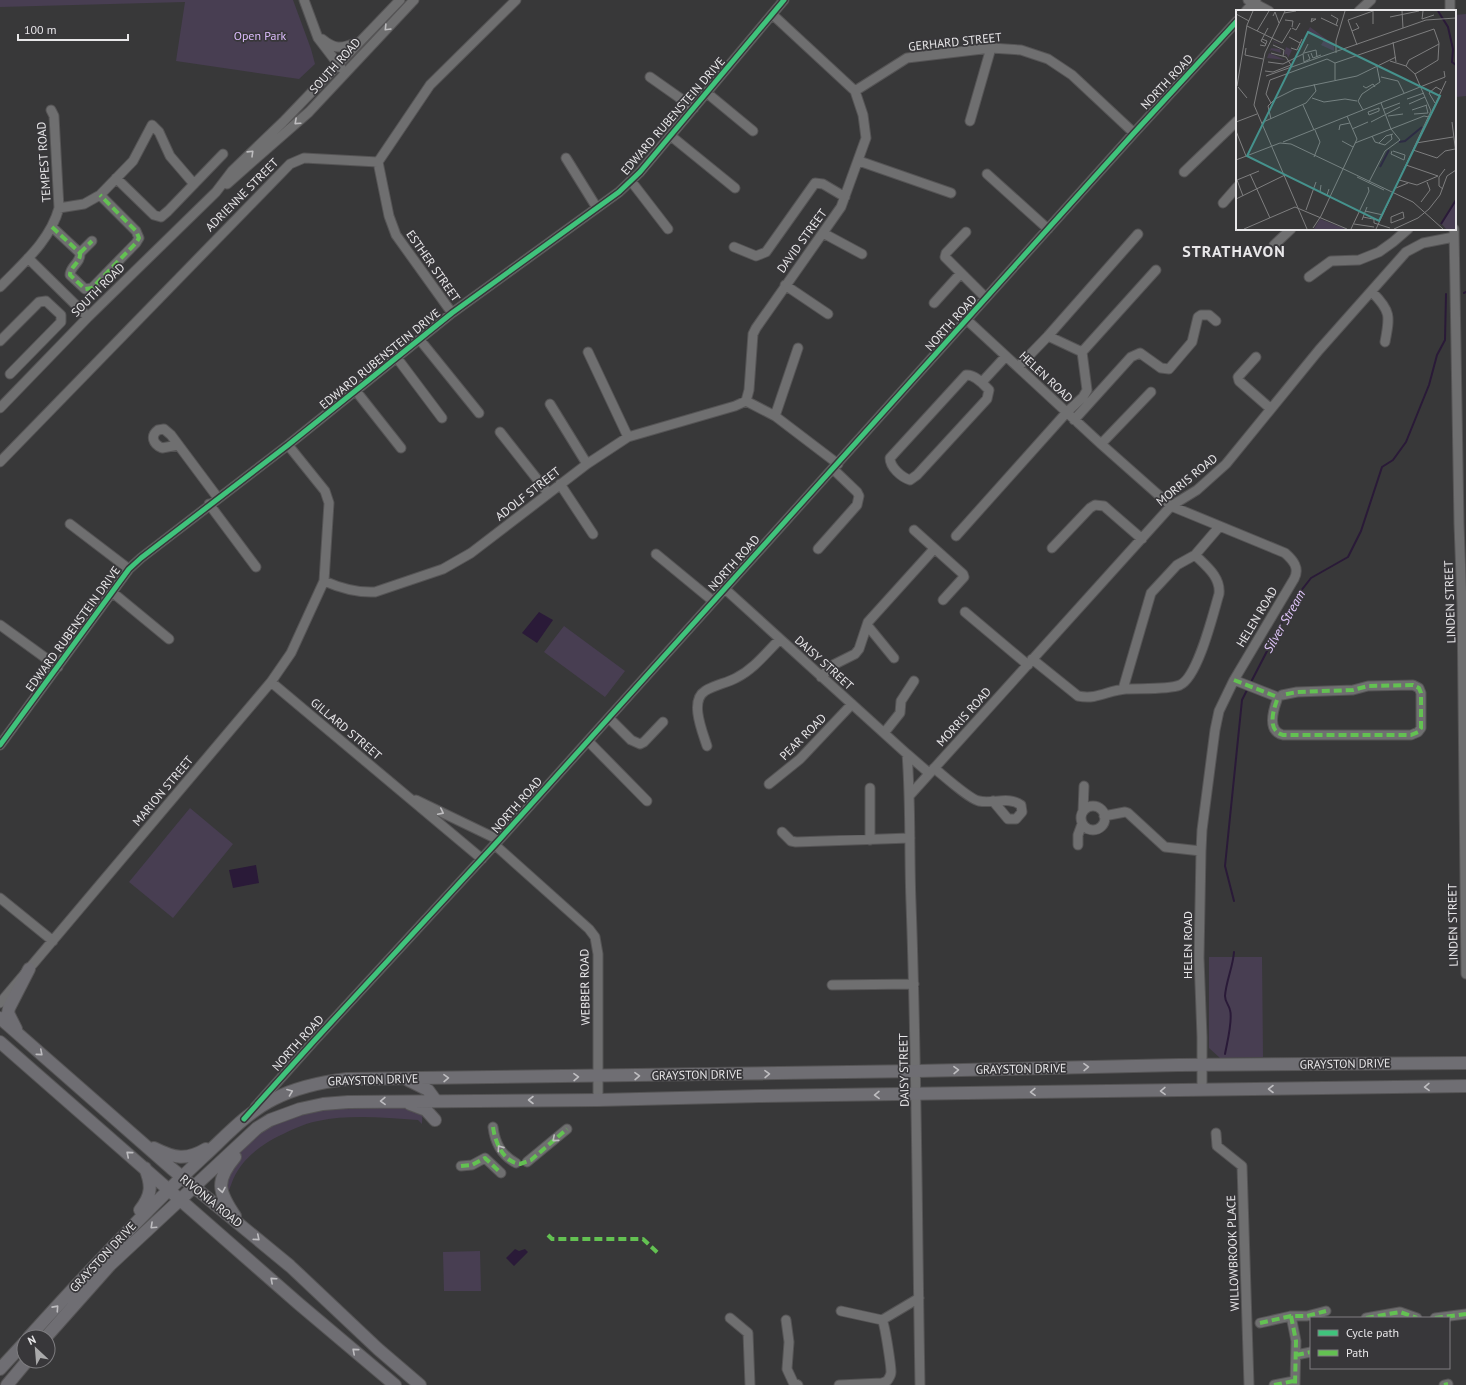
<svg xmlns="http://www.w3.org/2000/svg" width="1466" height="1385" viewBox="0 0 1466 1385" font-family="'PT Sans',sans-serif">
  <rect width="100%" height="100%" fill="#383839"/>
  <path fill="#483e52" d="M0 0H293L311 49 315 64 299 79 176 61 185 2 0 7Z
    M1466 14V96L1456 97 1455 15Z
    M564 626 625 671 605 697 544 652Z
    M190 808 233 844 173 918 129 882Z
    M1209 957H1262L1263 1057 1220 1058 1209 1048Z
    M423 1099 422 1124 418 1120C385 1118 351 1114 318 1121 302 1124 287 1132 273 1139 254 1150 238 1164 231 1185 228 1191 228 1199 227 1206L225 1167 265 1125 300 1110Z
    M480 1251 481 1291H444L443 1252Z"/>
  <path fill="#2a1a38" d="M539 612 553 620 537 643 522 633Z
    M256 865 259 883 233 888 229 870Z
    M515 1249 519 1251 525 1249 528 1252 514 1266 506 1258Z"/>
  <g fill="none" stroke-linecap="round" stroke-linejoin="round">
    <path stroke="#2a1a38" stroke-width="2" d="M1464 293 1466 292
      M1250 684 1293 601 1311 578 1348 557 1361 531 1382 467 1393 460 1406 442 1429 385 1437 355 1445 340 1446 294
      M1234 901 1225 866 1242 700 1248 688
      M1225 1054C1227 1043 1233 1020 1230 1010 1229 1005 1225 1002 1225 996 1226 981 1233 967 1234 952"/>
    <g stroke="#555455" stroke-width="11">
      <path id="minor" d="M304 0 318 38 341 68
        M1248 0 1269 11
        M1450 0V11
        M1246 11 1256 0
        M1359 11 1371 0
        M773 15 855 91 863 115 866 138 841 207 756 328 753 334 749 390 746 401 775 416 838 464
        M322 39C334 49 341 49 355 43
        M650 77 694 108
        M855 91 907 58 991 48 1021 50 1048 59 1072 75 1134 133
        M707 93 753 131
        M970 121 991 48
        M671 136 735 188
        M566 158 597 208
        M859 161 951 193
        M378 162 430 85 516 0
        M378 162 389 216 396 235 452 313
        M1184 172 1237 121
        M987 174 1048 229
        M116 178 154 215 161 217 168 211 223 154
        M631 181 668 229
        M227 184 309 112 414 0
        M1223 203 1237 187
        M59 208 84 204 100 195 133 161 152 125 159 132 170 156 194 184
        M52 227 80 253C81 263 70 266 70 275L85 289 92 288 136 243 139 238 136 231 100 195
        M1454 229 1459 524 1462 605 1466 974
        M966 232 946 253 945 257 986 298
        M823 233 862 254
        M1274 245 1291 229
        M734 247 756 256 766 252 815 183 823 184 845 197
        M80 253 92 241
        M28 258 88 317
        M1309 277 1331 261 1359 260 1379 252 1393 242 1408 229
        M785 285 828 314
        M0 287C23 263 50 241 59 208L54 116 51 110
        M1372 292C1391 311 1390 316 1385 342
        M934 303 961 273
        M967 320 1101 444 1171 506 1285 553C1293 560 1300 568 1294 579L1234 680 1219 711 1215 730 1202 830 1201 851 1199 958 1202 1037V1090
        M1048 336 1082 352
        M420 340 479 413
        M0 341 39 302 46 301 61 315V322L10 374
        M588 352 628 437
        M1082 352 1156 270
        M1256 357 1238 377 1239 381 1271 409
        M397 358 442 418
        M1018 367 1048 336 1138 234
        M966 375C975 374 983 384 989 390L987 399 917 475 910 480C901 477 890 467 890 458Z
        M982 382 1006 356
        M356 391 401 448
        M550 404 587 464
        M0 408 88 317 216 192 232 171 283 122 400 0
        M775 416 798 348
        M1074 420 1131 357 1140 353 1161 368 1169 369 1192 342 1198 317 1201 315H1209L1216 321
        M500 432 548 493
        M1101 444 1151 392
        M178 445 162 448C153 444 150 436 158 430L164 429 171 435 218 498
        M0 462 290 164 304 158 378 162
        M560 484 593 534
        M209 504 256 567
        M70 524 129 569
        M914 530 963 574 964 577 943 600
        M956 536 1067 412 1083 397 1087 390 1082 352
        M1052 548 1090 508 1095 505 1104 506 1142 539
        M818 549 857 505 859 496 857 492 833 469
        M656 554 713 601
        M324 581C340 588 357 593 375 592L443 569 471 553 587 464 628 437 735 406 746 401
        M724 588 907 754C911 804 909 853 911 903 917 1064 917 1224 920 1385
        M112 592 169 639
        M965 612 1028 665
        M0 625 58 667
        M867 625 894 658
        M1032 659 1078 696C1098 700 1108 690 1126 689 1140 688 1167 690 1180 685 1198 677 1213 614 1219 594 1221 577 1206 566 1195 555
        M821 677 833 665 855 654 859 649 868 622 934 549
        M1234 680 1275 696
        M271 682 482 859
        M1123 689 1151 593 1177 565 1195 555 1219 527
        M1277 700C1273 711 1267 731 1283 735H1411L1418 732 1421 728V693L1419 688 1413 685 1368 686 1353 690 1297 692 1282 695
        M609 718 631 740 640 744 644 742 663 722
        M884 733 900 713 901 701 914 681
        M588 741 647 801
        M0 745 129 569 141 558 288 445 452 313 619 192 640 172 784 0
        M707 746C703 733 689 701 705 691 714 685 727 683 736 678 754 669 766 653 780 639
        M907 754 929 773
        M934 768C944 776 969 799 979 801 993 804 1009 796 1021 805L1022 812 1016 819H1008L993 801
        M769 784 800 759 852 704
        M910 795 1171 506 1197 490 1226 464 1319 350 1406 252 1423 243 1454 237
        M416 800 499 840
        M1081 818a12 12 0 1 1 24 0a12 12 0 1 1-24 0Z
        M1083 811 1084 786
        M1104 816 1125 812 1128 813 1165 847 1201 851
        M782 832 791 841 796 842 910 838
        M870 840V788
        M495 845 589 929 595 937 598 954V1100
        M1078 845V835L1082 824
        M0 898 53 941
        M832 985 914 984
        M0 1003 271 682 291 653 324 581 329 503 325 491 288 445
        M255 1107 314 1041 499 840 1134 133 1237 21
        M493 1127C495 1143 501 1155 516 1163
        M1216 1133 1217 1146 1242 1166 1249 1385
        M527 1162 567 1129
        M461 1166 472 1165 485 1158 501 1173
        M1291 1316 1296 1341 1295 1385
        M730 1318 748 1333 750 1385
        M1366 1318 1400 1312 1417 1318
        M1435 1318 1466 1314
        M786 1320 789 1342 787 1369 793 1382 798 1385
        M882 1320 919 1298
        M1260 1323 1291 1316H1307L1326 1311
        M1296 1355 1311 1352
        M839 1385 882 1383 887 1381C889 1378 891 1376 891 1372 891 1366 885 1324 882 1320L841 1311
        M1274 1385 1294 1381
        M1444 1385 1448 1384"/>
    </g>
    <g stroke="#555455" stroke-width="14">
      <path id="major" d="M0 1018 171 1168 290 1266 378 1349 420 1385
        M16 1029 8 1013 9 1008 29 969
        M0 1042 299 1304 395 1385
        M408 1080 428 1090 436 1101
        M410 1104 426 1110 435 1120
        M154 1148C174 1158 186 1161 206 1149
        M140 1210C152 1195 152 1185 145 1168
        M235 1216C218 1191 215 1181 235 1157
        M29 1337C85 1275 141 1215 202 1158 225 1137 246 1113 274 1099 297 1087 321 1082 347 1079L917 1071 1178 1065 1466 1063
        M46 1337 110 1265 257 1128 270 1120 300 1109 323 1104 348 1102 598 1100 760 1096 1466 1086
        M0 1369 24 1343
        M7 1385 27 1361"/>
    </g>
    <use href="#minor" stroke="#6f6f70" stroke-width="9"/>
    <use href="#major" stroke="#6f6e73" stroke-width="12"/>
    <path stroke="#63c152" stroke-width="4" stroke-dasharray="8 4" stroke-linecap="butt" d="M52 227 80 253C81 263 70 266 70 275L85 289 92 288 136 243 139 238 136 231 100 195
      M80 253 92 241
      M1234 680 1275 696
      M1277 700C1273 711 1267 731 1283 735H1411L1418 732 1421 728V693L1419 688 1413 685 1368 686 1353 690 1297 692 1282 695
      M493 1127C495 1142 503 1162 520 1164L531 1160 567 1129
      M461 1166 472 1165 485 1158 501 1173
      M548 1235 552 1239H643L659 1254
      M1291 1316 1296 1341 1295 1385
      M1366 1318 1400 1312 1417 1318
      M1435 1318 1466 1314
      M1260 1323 1291 1316H1307L1326 1311
      M1296 1355 1311 1352
      M1274 1385 1294 1381
      M1444 1385 1448 1384"/>
    <g stroke="#38373a" stroke-width="8">
      <path id="cycleway" d="M0 745 129 569 141 558 288 445 452 313 619 192 640 172 784 0
        M244 1119 314 1041 499 840 1134 133 1237 21"/>
    </g>
    <use href="#cycleway" stroke="#40c37c" stroke-width="5"/>
  </g>
  <defs><path id="oneway-chevron" d="M-2-3.5L2.5 0L-2 3.5" fill="none" stroke-width="1.6" stroke-linecap="round" stroke-linejoin="round"/></defs>
  <g stroke="#bebdbf">
    <use href="#oneway-chevron" transform="translate(387 28) rotate(134)"/>
    <use href="#oneway-chevron" transform="translate(297 122) rotate(138)"/>
    <use href="#oneway-chevron" transform="translate(251 153) rotate(-44)"/>
    <use href="#oneway-chevron" transform="translate(441 812) rotate(26)"/>
    <use href="#oneway-chevron" transform="translate(555 1139) rotate(139)"/>
    <use href="#oneway-chevron" transform="translate(500 1148) rotate(-125)"/>
  </g>
  <g stroke="#bebdc0">
    <use href="#oneway-chevron" transform="translate(40 1053) rotate(41)"/>
    <use href="#oneway-chevron" transform="translate(1086 1067) rotate(-1)"/>
    <use href="#oneway-chevron" transform="translate(956 1070) rotate(-1)"/>
    <use href="#oneway-chevron" transform="translate(767 1074) rotate(-1)"/>
    <use href="#oneway-chevron" transform="translate(637 1076) rotate(-1)"/>
    <use href="#oneway-chevron" transform="translate(576 1077) rotate(-1)"/>
    <use href="#oneway-chevron" transform="translate(446 1078) rotate(-1)"/>
    <use href="#oneway-chevron" transform="translate(1427 1087) rotate(179)"/>
    <use href="#oneway-chevron" transform="translate(1271 1089) rotate(180)"/>
    <use href="#oneway-chevron" transform="translate(1163 1091) rotate(179)"/>
    <use href="#oneway-chevron" transform="translate(290 1092) rotate(-21)"/>
    <use href="#oneway-chevron" transform="translate(1033 1092) rotate(179)"/>
    <use href="#oneway-chevron" transform="translate(877 1095) rotate(179)"/>
    <use href="#oneway-chevron" transform="translate(531 1100) rotate(-180)"/>
    <use href="#oneway-chevron" transform="translate(383 1101) rotate(179)"/>
    <use href="#oneway-chevron" transform="translate(129 1154) rotate(-140)"/>
    <use href="#oneway-chevron" transform="translate(222 1190) rotate(80)"/>
    <use href="#oneway-chevron" transform="translate(153 1226) rotate(137)"/>
    <use href="#oneway-chevron" transform="translate(257 1238) rotate(40)"/>
    <use href="#oneway-chevron" transform="translate(273 1280) rotate(-138)"/>
    <use href="#oneway-chevron" transform="translate(56 1308) rotate(-48)"/>
    <use href="#oneway-chevron" transform="translate(355 1351) rotate(-139)"/>
  </g>
  <g text-anchor="middle" stroke-width="3.5" stroke-linejoin="round" paint-order="stroke">
    <g font-size="12" fill="#dcbcfc" stroke="#38373a">
      <text x="260" y="40">Open Park</text>
    </g>
    <g font-size="12" fill="#e8e7e9" stroke="#38373a">
      <text transform="translate(955 42) rotate(-6)" y="4">GERHARD STREET</text>
      <text transform="translate(335 66) rotate(-48)" y="4">SOUTH ROAD</text>
      <text transform="translate(1167 82) rotate(-47)" y="4">NORTH ROAD</text>
      <text transform="translate(673 116) rotate(-49)" y="4">EDWARD RUBENSTEIN DRIVE</text>
      <text transform="translate(44 162) rotate(-94)" y="4">TEMPEST ROAD</text>
      <text transform="translate(242 195) rotate(-45)" y="4">ADRIENNE STREET</text>
      <text transform="translate(802 241) rotate(-54)" y="4">DAVID STREET</text>
      <text transform="translate(433 266) rotate(55)" y="4">ESTHER STREET</text>
      <text transform="translate(98 290) rotate(-45)" y="4">SOUTH ROAD</text>
      <text transform="translate(951 323) rotate(-48)" y="4">NORTH ROAD</text>
      <text transform="translate(380 359) rotate(-39)" y="4">EDWARD RUBENSTEIN DRIVE</text>
      <text transform="translate(1046 377) rotate(43)" y="4">HELEN ROAD</text>
      <text transform="translate(1187 480) rotate(-39)" y="4">MORRIS ROAD</text>
      <text transform="translate(528 494) rotate(-38)" y="4">ADOLF STREET</text>
      <text transform="translate(734 563) rotate(-48)" y="4">NORTH ROAD</text>
      <text transform="translate(1450 602) rotate(-92)" y="4">LINDEN STREET</text>
      <text transform="translate(1257 617) rotate(-59)" y="4">HELEN ROAD</text>
      <text transform="translate(73 629) rotate(-54)" y="4">EDWARD RUBENSTEIN DRIVE</text>
      <text transform="translate(824 663) rotate(42)" y="4">DAISY STREET</text>
      <text transform="translate(964 717) rotate(-48)" y="4">MORRIS ROAD</text>
      <text transform="translate(346 729) rotate(40)" y="4">GILLARD STREET</text>
      <text transform="translate(803 737) rotate(-45)" y="4">PEAR ROAD</text>
      <text transform="translate(163 791) rotate(-50)" y="4">MARION STREET</text>
      <text transform="translate(517 805) rotate(-49)" y="4">NORTH ROAD</text>
      <text transform="translate(1453 925) rotate(-91)" y="4">LINDEN STREET</text>
      <text transform="translate(1188 945) rotate(-90)" y="4">HELEN ROAD</text>
      <text transform="translate(585 987) rotate(-91)" y="4">WEBBER ROAD</text>
      <text transform="translate(298 1043) rotate(-48)" y="4">NORTH ROAD</text>
      <text transform="translate(1345 1064) rotate(-1)" y="4">GRAYSTON DRIVE</text>
      <text transform="translate(1021 1069) rotate(-1)" y="4">GRAYSTON DRIVE</text>
      <text transform="translate(904 1070) rotate(-91)" y="4">DAISY STREET</text>
      <text transform="translate(697 1075) rotate(-1)" y="4">GRAYSTON DRIVE</text>
      <text transform="translate(373 1080) rotate(-2)" y="4">GRAYSTON DRIVE</text>
      <text transform="translate(211 1201) rotate(39)" y="4">RIVONIA ROAD</text>
      <text transform="translate(1233 1253) rotate(-92)" y="4">WILLOWBROOK PLACE</text>
      <text transform="translate(103 1257) rotate(-47)" y="4">GRAYSTON DRIVE</text>
    </g>
    <g font-size="13" font-style="italic" fill="#e0c6fa" stroke="#38373a">
      <text transform="translate(1284 621) rotate(-60)" y="5">Silver Stream</text>
    </g>
    <g font-size="16" font-weight="bold" letter-spacing="1" fill="#e8e7e9" stroke="#38373a">
      <text x="1234" y="257">STRATHAVON</text>
    </g>
  </g>
  <g transform="translate(1236 10)">
    <rect width="220" height="220" fill="#383839"/>
    <path d="M74 17 98 35V41L85 35 88 30 71 22ZM38 31 56 40 52 48 51 44 48 45 50 37 38 32 35 38 44 39 45 43 35 40 33 43 50 50 31 48ZM220 190V219H210L205 213ZM84 209 110 219H78Z" fill="#483e52"/>
    <path fill="none" stroke="#2a1a38" stroke-width="2" d="M202 1 212 17 217 39 216 52 220 55M163 132 169 131 186 117M144 157 153 140M205 214 220 190"/>
    <path fill="none" stroke="#7e7e7f" stroke-width="1" d="M49 1 29 43 18 95 71 219M166 1 167 18M187 1 186 9 198 5M48 3 60 1M0 4 13 11M95 5 102 9 100 15M37 6 39 2 43 13M154 7 183 1M76 8 75 12 80 9H76M85 8 102 16M49 10 57 11 56 17M137 14V1M11 16 46 33 55 18M56 18 60 20 64 13M21 21 33 1M116 21 123 18 120 13M53 27 64 33M157 32 160 52M30 34 25 31 32 18M24 35 29 36 31 31 26 29M37 35 48 40 47 46M121 35 112 10 137 1M10 38 9 45 27 49M55 38 61 40 66 29M68 43 80 40 81 47M75 43 77 48 85 45M100 43V31L109 1M67 44 68 52 74 49 72 44M32 52 47 54 67 44 72 34M99 53 198 19 203 33 202 50 179 64M99 53V70M170 56 173 50 203 34M29 61 37 62 55 55 50 47 35 43M30 66 190 10 220 8M145 67 162 71 168 83M1 76 11 15 17 1M127 76 130 78 137 74 139 77M2 77 11 88M76 88 88 92 109 89 121 91M171 89 188 83M35 93 30 84 34 70 91 49 99 53M199 93 193 83 200 77 205 80M173 94 189 87M67 95 78 120M143 98V101L133 105 132 102ZM148 99 164 93M127 100 122 91 126 84 144 72 141 57M176 100 191 95M196 101 210 71M178 104 192 103 190 95M152 106 167 104M35 109 32 96 39 89 59 79 121 66 160 47M0 112 21 104M135 112 164 97M216 112 220 144M25 113 70 93 80 81 78 74M116 119 132 112M103 120 104 115 114 113M0 121 10 146M136 126 139 132 149 135 156 129 155 124M106 131 117 137M47 132 209 67 208 61M119 133 188 106 193 107M143 133 150 126 157 124M180 133 217 127M177 140 201 148 209 141 219 139M156 141 155 144 168 150 169 145 157 141M78 147 84 132 79 120M0 150 44 133 55 134 177 192 207 219M14 164 34 208M121 167 148 180M163 170 181 175 202 166 170 155M133 172 149 141 164 130 155 119 145 93M85 175 84 182 91 185 93 179M160 178 172 173M207 179 203 176V167L209 159M7 186 1 170 23 161M0 189 49 165M185 192 194 180 191 172M70 200 80 172M129 201 147 205M167 202 168 208 155 213V207ZM127 207 142 210M138 209V213L154 218M126 210 131 197M118 214 138 217M77 218 85 206 121 129 111 106M8 219 59 197 111 219M115 219 133 181 132 177M140 219 195 101 179 64 170 56 154 51M158 219 182 208 193 199 204 185 211 166 220 160"/>
    <path fill="#45928d" fill-opacity="0.15" stroke="#45928d" stroke-width="2" d="M72 22 204 86 143 211 11 146Z"/>
    <rect width="220" height="220" fill="none" stroke="#e8e7e9" stroke-width="2"/>
  </g>
  <rect x="1310" y="1317" width="140" height="52" fill="#38373a" stroke="#7e7d80"/>
  <rect x="1318" y="1330" width="20" height="6" fill="#40c37c" stroke="#7e7d80"/>
  <text x="1346" y="1337" font-size="12" fill="#e8e7e9">Cycle path</text>
  <rect x="1318" y="1350" width="20" height="6" fill="#63c152" stroke="#7e7d80"/>
  <text x="1346" y="1357" font-size="12" fill="#e8e7e9">Path</text>
  <g transform="translate(36 1349) rotate(334)"><circle r="19" fill="#38373a" stroke="#7e7d80"/>
  <path d="M0-3L7 15L0 10L-7 15Z" fill="#aaaaab"/>
  <text y="-6" font-size="11" font-weight="bold" text-anchor="middle" fill="#e8e7e9">N</text>
  </g>
  <path d="M18 34v6h110v-6" fill="none" stroke="#e8e7e9" stroke-width="2"/>
  <text x="24" y="34" font-size="12" fill="#e8e7e9" stroke="#38373a" stroke-width="3" paint-order="stroke">100 m</text>
</svg>
